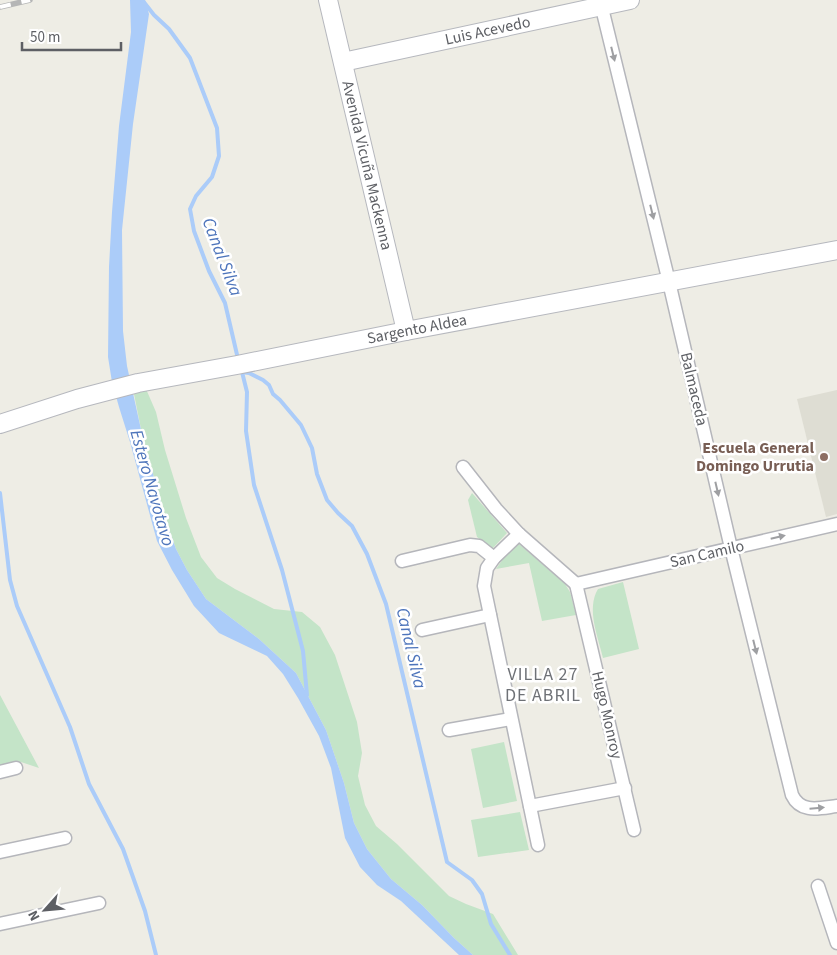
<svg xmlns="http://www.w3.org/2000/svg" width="837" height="955" font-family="'Source Sans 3',sans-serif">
<rect width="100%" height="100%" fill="#eeede5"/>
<!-- education -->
<polygon fill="#deddd3" points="837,390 837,514 826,517 797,399"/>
<!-- green -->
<g fill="#c4e4c8">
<polygon points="133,389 146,389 156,412 165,450 186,518 201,557 217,578 235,589 274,609 302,612 320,627 335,655 357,722 362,753 358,776 365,805 376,826 397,844 449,896 466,904 493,914 518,955 473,955 454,938 422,905 391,879 367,849 354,823 344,783 326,730 296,673 259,639 206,599 187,570 176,549 166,521 142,434"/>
<polygon points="472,493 507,533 492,549 477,537 468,500"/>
<polygon points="519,544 565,584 570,592 576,615 542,621 529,563 496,569 503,559"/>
<path d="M 623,582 L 639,649 L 603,658 C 598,636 586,609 598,589 Z"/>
<polygon points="0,695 39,768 21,762 0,767"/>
<polygon points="504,742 517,801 483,808 471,749"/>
<polygon points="520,812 529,850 478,857 471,820"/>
</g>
<!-- water -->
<polygon fill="#abccf9" points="130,0 145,0 149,14 133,124 122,230 123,331 127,366 142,434 166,521 176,549 187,570 206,599 259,639 296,673 326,730 344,783 354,823 367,849 391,879 422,905 454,938 473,955 459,955 401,901 377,885 360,867 345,838 331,768 319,736 298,698 283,674 267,656 219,633 194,606 172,570 157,541 130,442 119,407 112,382 108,357 109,267 112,212 119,126 131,32"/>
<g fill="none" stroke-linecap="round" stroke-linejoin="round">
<!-- stream -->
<g stroke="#abccf9" stroke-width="4">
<polyline points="143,1 154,15 169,29 190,58 217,128 219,156 212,177 196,196 190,209 194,231 209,271 225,303 238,359"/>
<polyline points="241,368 247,392 246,431 254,485 282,570 303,651 307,695"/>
<polyline points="241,372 249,373 263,380 269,385 273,394 280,400 301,425 312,448 317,474 327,500 338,513 352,526 367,554 386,604 447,862 472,880 482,894 491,924 510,955"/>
<polyline points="0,493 10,580 17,606 70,727 89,784 123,849 145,911 156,955"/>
</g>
<defs>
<g id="street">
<path d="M 600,0 L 669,282 L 731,548 L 792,795 C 801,814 820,808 837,806"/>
<polyline points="463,467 496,509 519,534 576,584"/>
<polyline points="519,534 494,558 487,568 484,586 538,845"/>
<polyline points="402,561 470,545 479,546 494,558"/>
<polyline points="576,584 837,524"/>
<polyline points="576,584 634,830"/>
<polyline points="422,630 490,615"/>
<polyline points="449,730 511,719"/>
<polyline points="0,772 16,768"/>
<polyline points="530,806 625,788"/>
<polyline points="0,852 65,838"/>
<polyline points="818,886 837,943"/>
<polyline points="0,924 99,903"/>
</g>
<g id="secondary">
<path id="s1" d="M 328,0 L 406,331"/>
<path id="s2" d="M 343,62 L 630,0"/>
<path id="s3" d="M 0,424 L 77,399 L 138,383 L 237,365 L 406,331 L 837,250"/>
</g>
</defs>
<!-- street casing -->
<use href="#street" stroke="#b5b6bb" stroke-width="15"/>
<!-- secondary casing -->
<use href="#secondary" stroke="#b6b8be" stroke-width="20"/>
<!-- street -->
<use href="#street" stroke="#fff" stroke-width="12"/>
<!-- secondary -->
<use href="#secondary" stroke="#fff" stroke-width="18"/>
<defs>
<polyline id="rail" points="0,7 30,0"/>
</defs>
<!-- rail casing -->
<use href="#rail" stroke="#b5b6b6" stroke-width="5.5"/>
<!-- rail -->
<use href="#rail" stroke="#fff" stroke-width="4" stroke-dasharray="11" stroke-linecap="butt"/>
</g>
<!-- one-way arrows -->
<defs><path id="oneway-solid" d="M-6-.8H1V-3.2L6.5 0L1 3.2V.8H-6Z" transform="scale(1.25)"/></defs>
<g fill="#9e9fa2">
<use href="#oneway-solid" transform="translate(613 54) rotate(76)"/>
<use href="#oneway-solid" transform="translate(652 212) rotate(76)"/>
<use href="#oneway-solid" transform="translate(717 489) rotate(77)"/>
<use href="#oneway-solid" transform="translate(778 537) rotate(-13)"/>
<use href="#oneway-solid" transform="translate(755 647) rotate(76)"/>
<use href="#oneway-solid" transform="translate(817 808) rotate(-5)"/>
</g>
<!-- markers -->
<circle fill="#8d6e63" stroke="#fff" stroke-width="2" cx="824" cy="457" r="5"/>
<g text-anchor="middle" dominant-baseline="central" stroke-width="5" stroke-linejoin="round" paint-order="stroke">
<!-- street labels -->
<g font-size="16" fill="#5d5f64" stroke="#fff">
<text stroke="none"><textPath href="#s2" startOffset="148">Luis Acevedo</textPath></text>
<text stroke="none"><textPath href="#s1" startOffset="170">Avenida Vicuña Mackenna</textPath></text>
<text stroke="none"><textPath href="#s3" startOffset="428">Sargento Aldea</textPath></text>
<text transform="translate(694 389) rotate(77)">Balmaceda</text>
<text transform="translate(707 554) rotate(-13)">San Camilo</text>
<text transform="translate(607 715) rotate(77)">Hugo Monroy</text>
</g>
<!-- education labels -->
<g font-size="16" font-weight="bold" fill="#785e54" stroke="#fff" text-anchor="end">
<text x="814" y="448">Escuela General<tspan x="814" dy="18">Domingo Urrutia</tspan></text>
</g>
<!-- water labels -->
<g font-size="18" font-style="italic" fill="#4e75bb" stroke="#fff">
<text transform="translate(222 257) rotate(69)">Canal Silva</text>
<text transform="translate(152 488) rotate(74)">Estero Navotavo</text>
<text transform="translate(411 648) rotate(77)">Canal Silva</text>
</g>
<!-- neighbourhood labels -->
<g font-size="18" letter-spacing="1" fill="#6e7176" stroke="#fff">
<text x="543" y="674">VILLA 27<tspan x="543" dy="21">DE ABRIL</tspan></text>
</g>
</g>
<!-- north arrow -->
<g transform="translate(45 910) rotate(243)" stroke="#ffffff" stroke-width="4" paint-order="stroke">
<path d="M0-4L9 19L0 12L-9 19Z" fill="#5d5f64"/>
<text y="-8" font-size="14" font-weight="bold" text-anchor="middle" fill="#5d5f64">N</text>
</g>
<!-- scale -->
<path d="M22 42v8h99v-8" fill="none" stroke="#5d5f64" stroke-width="2.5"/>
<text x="30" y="42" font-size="15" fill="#5d5f64" stroke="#ffffff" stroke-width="4" paint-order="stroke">50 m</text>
</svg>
